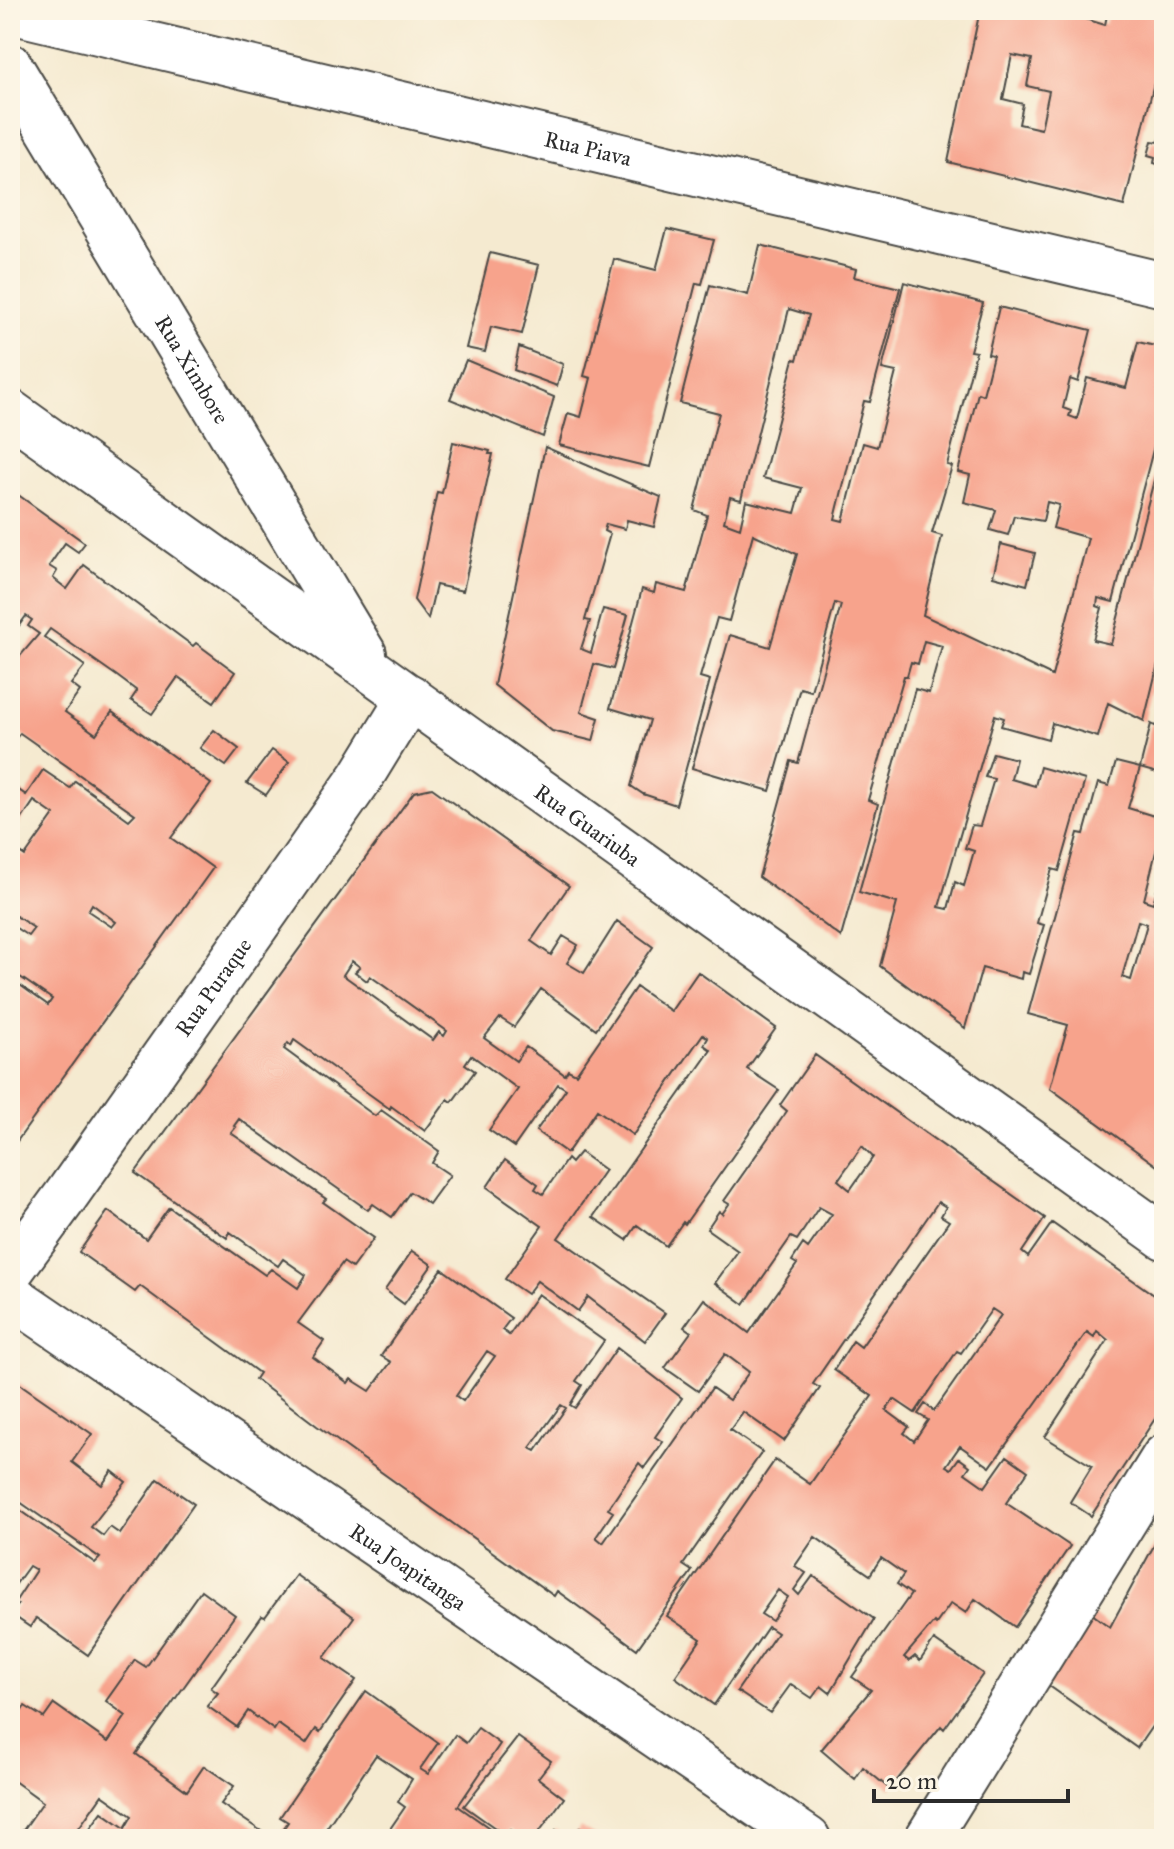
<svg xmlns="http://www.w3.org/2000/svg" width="1174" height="1849" font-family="'IM FELL Great Primer',serif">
<rect width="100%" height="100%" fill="#fcf5e5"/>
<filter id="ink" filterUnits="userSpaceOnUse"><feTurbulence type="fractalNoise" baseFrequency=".0125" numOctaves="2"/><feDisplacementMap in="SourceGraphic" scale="16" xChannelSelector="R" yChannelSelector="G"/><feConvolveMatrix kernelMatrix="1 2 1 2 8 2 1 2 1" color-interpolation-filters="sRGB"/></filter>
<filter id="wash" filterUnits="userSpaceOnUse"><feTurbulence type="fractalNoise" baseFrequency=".006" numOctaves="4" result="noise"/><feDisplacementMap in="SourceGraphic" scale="32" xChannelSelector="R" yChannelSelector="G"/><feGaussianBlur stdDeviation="1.8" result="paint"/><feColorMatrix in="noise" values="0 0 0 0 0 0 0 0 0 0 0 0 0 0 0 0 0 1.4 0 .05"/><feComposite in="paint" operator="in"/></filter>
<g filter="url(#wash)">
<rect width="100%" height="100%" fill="#f5ead0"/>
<g id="blocks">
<!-- building -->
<g fill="#f7a38c" fill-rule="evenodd">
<path d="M 980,10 L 1087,10 L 1085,19 L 1105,25 L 1108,10 L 1164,10 L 1164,42 L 1124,206 L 948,162 ZM 1012,55 L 1032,59 L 1027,86 L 1049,91 L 1041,129 L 1019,124 L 1023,104 L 1003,99 Z"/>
<polygon points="1163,128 1164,128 1164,166 1154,163 1155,157 1148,155 1152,141 1159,142"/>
<polygon points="667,229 714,240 702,284 696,283 649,467 559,445 568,413 581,417 591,378 584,376 614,259 656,270"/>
<path d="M 760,245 L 856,269 L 854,277 L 900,288 L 870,402 L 864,401 L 835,519 L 843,521 L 863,443 L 877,447 L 896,372 L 882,369 L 904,282 L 983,303 L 970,351 L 976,352 L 947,465 L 952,466 L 932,533 L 942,536 L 923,615 L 1052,676 L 1088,538 L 1053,528 L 1059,505 L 1047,502 L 1043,521 L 1014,516 L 1008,535 L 990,530 L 996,510 L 964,502 L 970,475 L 958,472 L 978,393 L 983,395 L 993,355 L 988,354 L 999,307 L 1091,330 L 1078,382 L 1070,379 L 1063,408 L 1071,411 L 1069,416 L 1077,419 L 1087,378 L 1126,388 L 1138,342 L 1164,348 L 1164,408 L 1113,602 L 1098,598 L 1097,606 L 1102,608 L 1093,640 L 1111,644 L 1164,442 L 1164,639 L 1144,721 L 1108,703 L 1098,737 L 1052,723 L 1048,739 L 1001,726 L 1004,718 L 995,715 L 939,907 L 948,909 L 955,882 L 964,886 L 974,851 L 965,848 L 972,825 L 980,826 L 994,779 L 985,777 L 993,753 L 1016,759 L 1011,779 L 1035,786 L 1040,767 L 1085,780 L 1059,871 L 1052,869 L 1037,923 L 1044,925 L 1029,974 L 1022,972 L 1021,979 L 982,968 L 965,1028 L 880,966 L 897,903 L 859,892 L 915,689 L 929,693 L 942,646 L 924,641 L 918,664 L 911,662 L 907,676 L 904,676 L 868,800 L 878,804 L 841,937 L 759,877 L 791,761 L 798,763 L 841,605 L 835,603 L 811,691 L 800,688 L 770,791 L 692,768 L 730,635 L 770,647 L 797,554 L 753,534 L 729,621 L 717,618 L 700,677 L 710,680 L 676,805 L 643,794 L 631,786 L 650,720 L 610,708 L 642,589 L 654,593 L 656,584 L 686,592 L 707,515 L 694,510 L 719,413 L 680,403 L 710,285 L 748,295 ZM 789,309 L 809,315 L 797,360 L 794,359 L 763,478 L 802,488 L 795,513 L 746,501 L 740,528 L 724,522 L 730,497 L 741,500 Z"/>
<polygon points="490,253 539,265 522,334 491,327 485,352 466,348"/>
<polygon points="519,347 563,364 557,386 514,370"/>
<polygon points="466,360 554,397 543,437 450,399"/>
<polygon points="453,442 490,451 489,454 493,454 463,591 436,585 428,619 414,600 437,492 442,493"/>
<polygon points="545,447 661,497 654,527 627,520 625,529 606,524 604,531 610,534 585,620 590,621 581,649 591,653 603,609 628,615 613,669 594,664 581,712 599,718 593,741 552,731 494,685"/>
<path d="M 10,489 L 85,543 L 78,552 L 65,543 L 49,566 L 57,571 L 53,578 L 58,582 L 67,589 L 84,565 L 193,646 L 196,643 L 235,672 L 214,702 L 178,677 L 152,714 L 131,700 L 137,691 L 117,676 L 50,629 L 44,637 L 85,666 L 71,684 L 80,691 L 65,712 L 96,734 L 112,712 L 211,784 L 171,838 L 213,868 L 10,1151 L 10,978 L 48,1005 L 52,999 L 10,970 L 10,924 L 28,936 L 34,928 L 10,912 L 10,846 L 25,856 L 54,815 L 34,801 L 13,832 L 10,830 L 10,784 L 26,795 L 43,770 L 70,788 L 75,781 L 129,820 L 135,814 L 20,733 L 10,746 L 10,661 L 11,659 L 15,662 L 39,634 L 28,626 L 32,620 L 26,616 L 10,638 ZM 92,904 L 116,922 L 112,927 L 88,911 Z"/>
<polygon points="1001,544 1035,553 1027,585 993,576"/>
<path d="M 1151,724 L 1164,730 L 1164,775 L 1140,768 L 1128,808 L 1164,819 L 1144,900 L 1153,903 L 1159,883 L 1164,884 L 1164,1171 L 1050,1088 L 1068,1025 L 1028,1014 L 1078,833 L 1084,834 L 1098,783 L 1109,786 L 1116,762 L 1140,768 ZM 1138,921 L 1147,924 L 1131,980 L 1122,977 Z"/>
<polygon points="214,730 239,749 226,766 200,748"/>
<polygon points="272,750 289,762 266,795 247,783"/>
<path d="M 432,788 L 569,886 L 531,941 L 551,955 L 563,936 L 578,945 L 567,963 L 584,973 L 617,921 L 653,947 L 596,1029 L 541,989 L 514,1027 L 500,1018 L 484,1038 L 516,1061 L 526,1047 L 565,1075 L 568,1070 L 576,1074 L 636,987 L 671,1011 L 698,972 L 776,1028 L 747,1069 L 779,1090 L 685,1224 L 683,1222 L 666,1246 L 637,1225 L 627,1240 L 593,1217 L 711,1050 L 704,1045 L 708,1038 L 703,1034 L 633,1135 L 597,1110 L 567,1153 L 536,1131 L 566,1089 L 558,1084 L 514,1147 L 489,1130 L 518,1089 L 471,1055 L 465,1064 L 475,1071 L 452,1102 L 448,1099 L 425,1131 L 391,1106 L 390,1109 L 294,1040 L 291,1046 L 288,1043 L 284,1049 L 375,1116 L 381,1110 L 439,1151 L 432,1163 L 450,1175 L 429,1204 L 410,1192 L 392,1217 L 373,1204 L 368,1210 L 239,1119 L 234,1126 L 236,1127 L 231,1133 L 326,1199 L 323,1202 L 374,1238 L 352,1268 L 343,1262 L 298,1323 L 324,1341 L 313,1357 L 348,1383 L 351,1379 L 370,1391 L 391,1362 L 381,1356 L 442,1269 L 511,1318 L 502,1330 L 509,1335 L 538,1294 L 604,1341 L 576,1381 L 582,1385 L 570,1405 L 575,1408 L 617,1348 L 682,1398 L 655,1437 L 663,1442 L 644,1468 L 639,1463 L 608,1509 L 613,1512 L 596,1537 L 603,1543 L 712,1388 L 729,1400 L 749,1372 L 725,1354 L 698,1391 L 665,1368 L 691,1332 L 684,1327 L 704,1299 L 749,1333 L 797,1264 L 792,1261 L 803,1244 L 808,1248 L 832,1214 L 819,1207 L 797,1240 L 791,1237 L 744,1304 L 715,1283 L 738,1251 L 707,1229 L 719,1211 L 722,1214 L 729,1204 L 724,1201 L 787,1111 L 780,1105 L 815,1055 L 1045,1218 L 1022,1252 L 1028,1257 L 1052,1223 L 1164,1302 L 1164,1405 L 1091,1516 L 1070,1502 L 1092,1466 L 1045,1437 L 1108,1340 L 1097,1331 L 1094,1337 L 1087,1332 L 990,1467 L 960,1446 L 946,1466 L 951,1469 L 959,1458 L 970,1466 L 965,1473 L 985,1487 L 1007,1456 L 1028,1471 L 1006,1503 L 1070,1546 L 1015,1627 L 975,1599 L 966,1613 L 951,1603 L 936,1624 L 934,1622 L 904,1657 L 909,1661 L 915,1656 L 920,1661 L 934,1640 L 983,1674 L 944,1729 L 941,1726 L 890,1789 L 863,1767 L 855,1779 L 821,1750 L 871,1690 L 852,1677 L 911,1594 L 897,1584 L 904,1574 L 881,1558 L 870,1575 L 815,1537 L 795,1566 L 806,1573 L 794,1590 L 799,1595 L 813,1576 L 874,1619 L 830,1693 L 821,1686 L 812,1698 L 791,1684 L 770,1713 L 737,1691 L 777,1633 L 768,1627 L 714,1705 L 675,1677 L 701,1639 L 667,1616 L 775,1460 L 810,1484 L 872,1396 L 834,1370 L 853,1341 L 861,1347 L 949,1221 L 941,1216 L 946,1207 L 938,1202 L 813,1384 L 820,1388 L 784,1441 L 743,1412 L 730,1430 L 762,1452 L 683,1565 L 692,1571 L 637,1649 L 557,1591 L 554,1596 L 317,1426 L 255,1379 L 259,1373 L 140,1286 L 135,1292 L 79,1252 L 108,1211 L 146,1239 L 169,1207 L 265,1275 L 271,1269 L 298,1288 L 306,1275 L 283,1259 L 278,1266 L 230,1232 L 227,1238 L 135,1173 L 414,792 ZM 352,961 L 360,967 L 355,972 L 367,981 L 370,976 L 447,1031 L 444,1036 L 439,1032 L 433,1040 L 343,975 ZM 862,1146 L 873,1157 L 850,1190 L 838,1180 ZM 992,1309 L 1001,1315 L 934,1411 L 925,1404 L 918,1414 L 928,1420 L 914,1441 L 904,1433 L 909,1427 L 886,1410 L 894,1399 L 915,1413 L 957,1351 L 961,1353 ZM 487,1351 L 495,1356 L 463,1401 L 456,1396 ZM 561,1405 L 566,1408 L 536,1451 L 530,1448 ZM 778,1590 L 788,1597 L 772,1621 L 761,1614 Z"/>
<polygon points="580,1152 605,1170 558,1238 665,1313 645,1341 588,1297 578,1311 537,1281 527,1294 505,1279 542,1226 487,1187 505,1160 538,1184 535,1189 543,1194 567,1159 571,1163"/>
<polygon points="412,1251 432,1265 404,1304 385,1290"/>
<polygon points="10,1377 92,1434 72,1462 102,1485 112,1471 126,1482 91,1527 103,1536 110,1527 120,1534 158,1479 194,1504 88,1655 36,1618 30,1627 11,1614 18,1605 15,1602 36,1570 29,1566 10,1592 10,1503 95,1563 100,1558 10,1495"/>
<polygon points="1164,1527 1164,1709 1137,1748 1038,1678 1081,1606 1110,1627"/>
<polygon points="296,1575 354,1617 324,1658 356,1680 320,1732 316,1729 306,1744 278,1724 274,1730 248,1711 237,1727 207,1706 218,1693 211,1688 262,1616 265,1617"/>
<polygon points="201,1590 235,1615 136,1754 187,1791 204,1766 234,1786 221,1804 273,1839 82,1839 102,1812 125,1828 132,1816 102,1795 71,1839 17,1839 43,1802 10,1778 10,1728 25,1706 44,1718 54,1704 108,1742 126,1716 106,1701 135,1660 146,1667"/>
<polygon points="366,1691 438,1743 420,1769 428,1774 455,1735 466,1743 478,1728 500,1744 458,1806 505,1839 383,1839 405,1807 398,1802 412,1779 376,1755 319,1839 276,1839 288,1822 280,1817"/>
<polygon points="518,1737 551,1761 538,1778 564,1798 534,1839 522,1839 510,1830 505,1835 464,1806"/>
<polygon points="580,1827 599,1839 572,1839"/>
<polygon points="556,1830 568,1839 550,1839"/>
</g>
</g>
</g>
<g filter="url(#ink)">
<use href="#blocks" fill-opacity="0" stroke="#494844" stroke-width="2"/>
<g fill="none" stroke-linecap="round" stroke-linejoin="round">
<defs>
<g id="minor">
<path id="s1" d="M 10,11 L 1164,285"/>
<path id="s2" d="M 10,66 L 364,654"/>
<path id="s3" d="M 10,412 L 1164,1237"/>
<path id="s4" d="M 10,1272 L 65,1197 L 361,777 L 410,697"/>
<path id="s5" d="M 10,1295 L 808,1839"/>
<polyline points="927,1839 1164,1457"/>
</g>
</defs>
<!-- minor casing -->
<use href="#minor" stroke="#494844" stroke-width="48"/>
<!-- minor -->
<use href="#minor" stroke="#fff" stroke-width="44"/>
</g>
</g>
<g text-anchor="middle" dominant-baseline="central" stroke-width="7" stroke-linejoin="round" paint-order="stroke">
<!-- street labels -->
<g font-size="22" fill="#2b2b2b" stroke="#fcf5e5">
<text stroke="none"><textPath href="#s1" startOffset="594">Rua Piava</textPath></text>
<text stroke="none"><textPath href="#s2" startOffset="354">Rua Ximbore</textPath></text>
<text stroke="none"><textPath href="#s3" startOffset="710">Rua Guariuba</textPath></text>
<text stroke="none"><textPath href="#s4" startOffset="350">Rua Puraque</textPath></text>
<text stroke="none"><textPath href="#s5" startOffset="482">Rua Joapitanga</textPath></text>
</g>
</g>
<!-- margin -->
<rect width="1174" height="1849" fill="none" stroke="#fcf5e5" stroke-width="40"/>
<!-- scale -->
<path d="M874 1789v12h194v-12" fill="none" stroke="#2b2b2b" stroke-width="4"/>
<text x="886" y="1789" font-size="24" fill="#2b2b2b" stroke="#fcf5e5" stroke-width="6" paint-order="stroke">20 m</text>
</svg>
